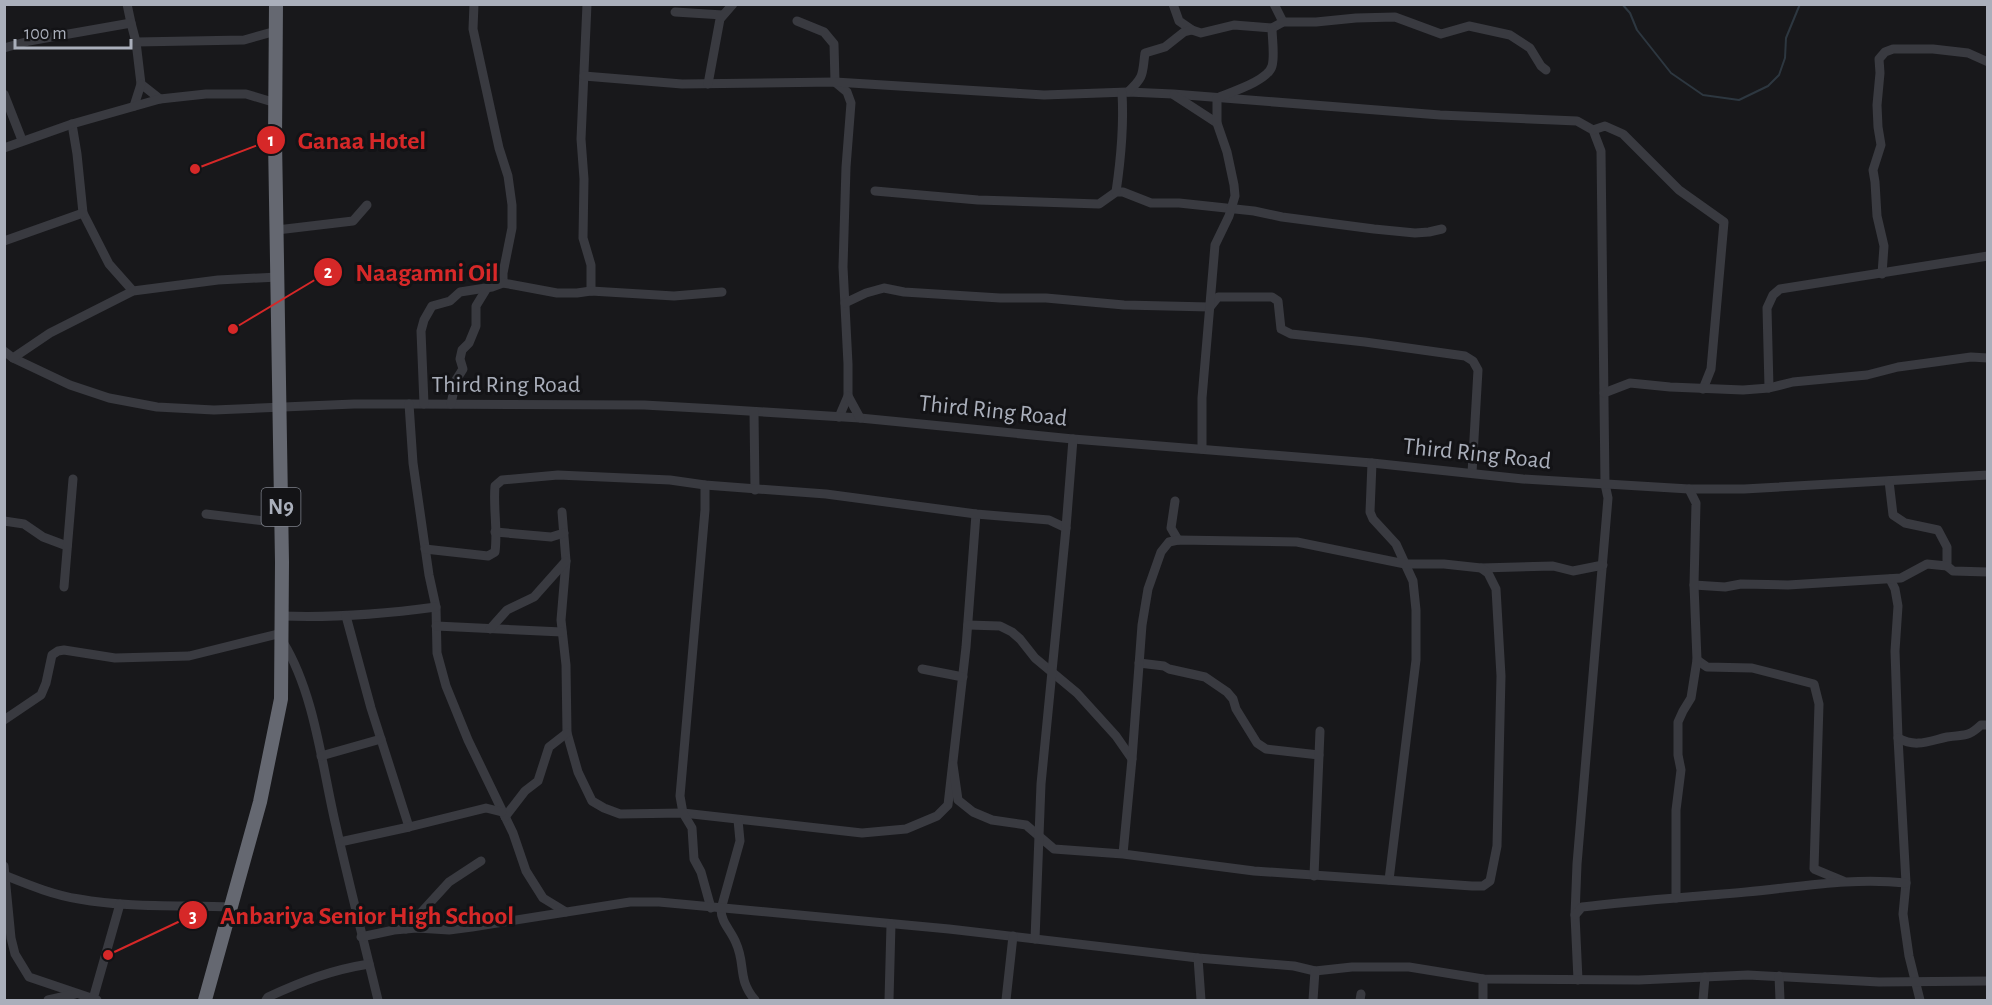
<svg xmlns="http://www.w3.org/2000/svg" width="1992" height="1005" font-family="'Alegreya Sans',sans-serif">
<rect width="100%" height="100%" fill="#18181b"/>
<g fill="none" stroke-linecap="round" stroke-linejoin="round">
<!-- stream -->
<polyline stroke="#2d3740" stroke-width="2" points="1622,4 1630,13 1637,30 1671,73 1703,95 1739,100 1768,86 1779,75 1785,58 1786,38 1800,4"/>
<!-- minor -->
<g stroke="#393a40" stroke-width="9">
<polyline points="127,4 131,23"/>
<polyline points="474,4 473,29 499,148 508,176 512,205 512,228 503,273 503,283"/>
<polyline points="587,4 581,139 584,179 583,238 591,265 591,291"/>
<polyline points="1173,4 1179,21 1192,30"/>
<polyline points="1274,4 1283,22"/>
<polyline points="675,12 723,15"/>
<polyline points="797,21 824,32 834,44 835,82 847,92 851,103 846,167 843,267 848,364 848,396 839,417"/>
<polyline points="136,42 141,84 160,99"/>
<polyline points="4,48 29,41 131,23 136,42 244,40 276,31"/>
<polyline points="584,76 682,84 835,82 1044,95 1128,92 1173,94 1440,115 1577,121 1593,130 1601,151 1605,484 1608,498 1577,864 1575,915 1578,980"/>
<polyline points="708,84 720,19 733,4"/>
<path d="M 1128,92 C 1145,76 1142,74 1145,53 L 1165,47 L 1184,32 L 1192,30 L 1201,33 L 1234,25 L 1272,28 L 1283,22 L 1316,22 L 1356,18 L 1395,17 L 1441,34 L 1469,26 L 1510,35 L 1530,48 L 1541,66 L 1546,70"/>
<polyline points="4,94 22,140"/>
<polyline points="1174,95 1217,123"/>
<polyline points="134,106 141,84"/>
<polyline points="72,124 77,154 83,213 109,264 133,291"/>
<polyline points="1593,130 1605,126 1623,134 1679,190 1724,222 1711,369 1703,389"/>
<polyline points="4,148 72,124 160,99 206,94 246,94 276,103"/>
<polyline points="875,191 978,200 1099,204 1116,192 1123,192 1151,203 1179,203 1254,211 1282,217 1374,229 1415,233 1429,232 1442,229"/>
<path d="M 1116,192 C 1121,158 1124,126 1122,93"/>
<polyline points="277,230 353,221 367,205"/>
<polyline points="4,241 83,213"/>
<polyline points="1882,274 1884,246 1877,216 1875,182 1873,170 1881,145 1878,127 1877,105 1880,73 1879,59 1885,52 1893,49 1933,49 1968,53 1988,62"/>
<polyline points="845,303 866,293 884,288 904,292 1000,298 1046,298 1124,305 1210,307 1218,297 1272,297 1278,301 1281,329 1291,334 1365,342 1465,356 1473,361 1478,370 1472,473"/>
<polyline points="4,351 13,358 70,385 109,398 157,407 214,410 354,404 409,404 644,405 716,409 860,418 1073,439 1372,463 1523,479 1689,489 1744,489 1988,475"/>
<polyline points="13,358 50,333 133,291 218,280 278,277"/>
<polyline points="1769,388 1767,308 1773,295 1780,289 1988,256"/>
<polyline points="1604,393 1630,383 1670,387 1743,390 1769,388 1793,382 1867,375 1898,367 1935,362 1971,357 1988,358"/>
<polyline points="848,396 860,418"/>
<polyline points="409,404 413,463 429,575 436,607 437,653 446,686 468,740 513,833 526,871 543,898 566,912"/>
<polyline points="424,404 421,331 424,320 432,306 450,301 460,292 492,287 503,283 557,293 577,293 591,291 674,296 722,292"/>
<polyline points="451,404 456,380 463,369 460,359 462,350 469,343 476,326 476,306 487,288"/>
<polyline points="754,412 755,490"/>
<path d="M 1202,449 L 1202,398 L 1215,245 L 1229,216 L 1235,196 L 1234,185 L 1227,152 L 1217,123 L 1217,98 C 1231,92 1268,81 1272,66 C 1275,56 1272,38 1272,28"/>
<polyline points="1372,463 1370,512 1373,519 1396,544 1413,581 1416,610 1416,660 1389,880"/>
<polyline points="1889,481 1893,515 1905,523 1938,530 1947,547 1947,566 1953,571 1988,572"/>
<polyline points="705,485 705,510 680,796 683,813 862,833 906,829 937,816 948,805 966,647 976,514"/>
<polyline points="1175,501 1171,528 1178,540"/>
<polyline points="562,512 566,561 561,620 566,665 567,733 578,772 592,801 604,808 620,814 683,813 692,828 694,859 701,872 711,908"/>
<polyline points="206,514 281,523"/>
<polyline points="4,521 24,524 43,537 67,546"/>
<polyline points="495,532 551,537 564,533"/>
<path d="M 425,549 L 488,556 L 495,552 C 498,530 493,508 495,486 L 502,480 L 558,475 L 670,480 L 705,485 L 826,494 L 976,514 L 1049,520 L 1066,528"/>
<polyline points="1481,568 1553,566 1573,571 1603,565"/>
<polyline points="1890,579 1895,589 1898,606 1895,651 1898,738 1906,883 1903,914 1909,956 1920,1000"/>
<polyline points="1694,585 1725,587 1741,584 1788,585 1901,578 1927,564 1947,566"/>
<polyline points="64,587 73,479"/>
<path d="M 282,616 C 333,618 384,614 436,607"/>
<polyline points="346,616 371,708 409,827"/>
<polyline points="968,625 1000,626 1012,632 1020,639 1035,658 1077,693 1116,736 1132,759"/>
<polyline points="436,626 562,632"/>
<polyline points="490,629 507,610 534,597 566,561"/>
<path d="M 283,642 C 315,694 322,767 336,826 C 349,884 364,942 378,1000"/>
<polyline points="1697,660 1707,667 1752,668 1814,684 1819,704 1814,869 1843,881"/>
<polyline points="1139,663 1164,666 1169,669 1205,677 1227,692 1233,699 1236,709 1257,743 1266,749 1319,755"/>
<polyline points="922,669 963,677"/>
<polyline points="4,720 41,695 46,683 52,655 58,651 64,650 115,658 189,656 282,633"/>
<path d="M 1898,738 C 1916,748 1929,741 1947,737 C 1965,734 1967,738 1981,725 L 1988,725"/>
<polyline points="321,756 381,739"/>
<polyline points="953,765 958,800 973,812 992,820 1026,825 1054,849 1123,854 1132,759 1142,625 1148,589 1161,552 1169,542 1178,540 1297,542 1405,564 1444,564 1481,568 1488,573 1496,589 1501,676 1497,846 1490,881 1483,886 1472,886 1254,871 1123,854"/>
<polyline points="505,817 525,791 538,781 549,747 567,733"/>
<path d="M 738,820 L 740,841 L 721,909 C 721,923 731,930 736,943 C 746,965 737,979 755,1000"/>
<polyline points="340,842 409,827 486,808 502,812"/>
<polyline points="4,866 11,938 15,954 29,977 97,1000"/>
<path d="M 4,875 C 29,885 53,895 79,899 C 128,908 182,905 232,907"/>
<polyline points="1314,876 1320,731"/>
<polyline points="1676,898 1676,810 1681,770 1678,755 1678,722 1683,711 1691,698 1697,660 1694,585 1696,503 1689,489"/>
<path d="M 1575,915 L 1582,907 C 1637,900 1692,897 1746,892 C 1800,887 1852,877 1906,883"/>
<polyline points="406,929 449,882 481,861"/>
<polyline points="361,937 394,930 417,928 449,930 472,927 630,902 659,902 949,929 1198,958 1294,966 1315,971 1352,967 1409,967 1483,979 1639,980 1748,975 1879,982 1988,981"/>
<polyline points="1035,939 1041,784 1066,528 1073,439"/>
<polyline points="1198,958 1201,1000"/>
<polyline points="1779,976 1780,1000"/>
<polyline points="1483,979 1483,1000"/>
<polyline points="93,999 120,904"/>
<polyline points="48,1000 75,994"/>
<path d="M 266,1000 L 268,997 C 303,981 331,970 369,964"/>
<polyline points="889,1000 891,924"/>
<polyline points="1006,1000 1013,936"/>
<polyline points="1313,1000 1315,971"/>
<polyline points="1360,1000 1361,994"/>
<polyline points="1703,1000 1705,977"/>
</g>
<!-- highway -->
<polyline stroke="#656871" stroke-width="14" points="205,1000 260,802 281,699 282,562 275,140 276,4"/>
</g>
<g text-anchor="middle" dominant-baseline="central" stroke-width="6" stroke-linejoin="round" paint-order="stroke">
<!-- shield labels -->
<rect fill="#131316" stroke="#7d808a" stroke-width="1.5" x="261.5" y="488" width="39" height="38" rx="4.5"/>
<g font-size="22" font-weight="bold" fill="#aaafbb">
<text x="281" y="507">N9</text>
</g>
<!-- street labels -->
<g font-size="24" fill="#aaafbb" stroke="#131316">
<text x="506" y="385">Third Ring Road</text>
<text transform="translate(993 411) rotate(6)">Third Ring Road</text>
<text transform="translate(1477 454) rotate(6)">Third Ring Road</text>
</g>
</g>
<!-- callouts -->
<path fill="none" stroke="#d62828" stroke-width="2" d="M195 169L271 140M233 329L328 272M108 955L193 915"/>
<g fill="#d62828" stroke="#131316" stroke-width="2">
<circle cx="195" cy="169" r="6"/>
<circle cx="233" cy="329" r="6"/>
<circle cx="108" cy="955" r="6"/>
<circle cx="271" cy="140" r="15"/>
<circle cx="328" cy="272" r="15"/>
<circle cx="193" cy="915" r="15"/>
</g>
<g font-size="18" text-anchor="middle" font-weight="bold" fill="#fff">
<text x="271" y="146">1</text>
<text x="328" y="278">2</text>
<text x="193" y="922">3</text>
</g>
<g font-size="26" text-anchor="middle" font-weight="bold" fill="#d62828" stroke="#131316" stroke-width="6" stroke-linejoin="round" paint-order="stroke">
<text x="362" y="149">Ganaa Hotel</text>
<text x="427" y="281">Naagamni Oil</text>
<text x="367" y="924">Anbariya Senior High School</text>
</g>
<!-- border -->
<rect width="1992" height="1005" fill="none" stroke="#aaafbb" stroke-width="12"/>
<!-- scale -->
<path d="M15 39v9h116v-9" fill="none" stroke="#aaafbb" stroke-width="3"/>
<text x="24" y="39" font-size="18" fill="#aaafbb" stroke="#131316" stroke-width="4.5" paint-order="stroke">100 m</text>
</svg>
